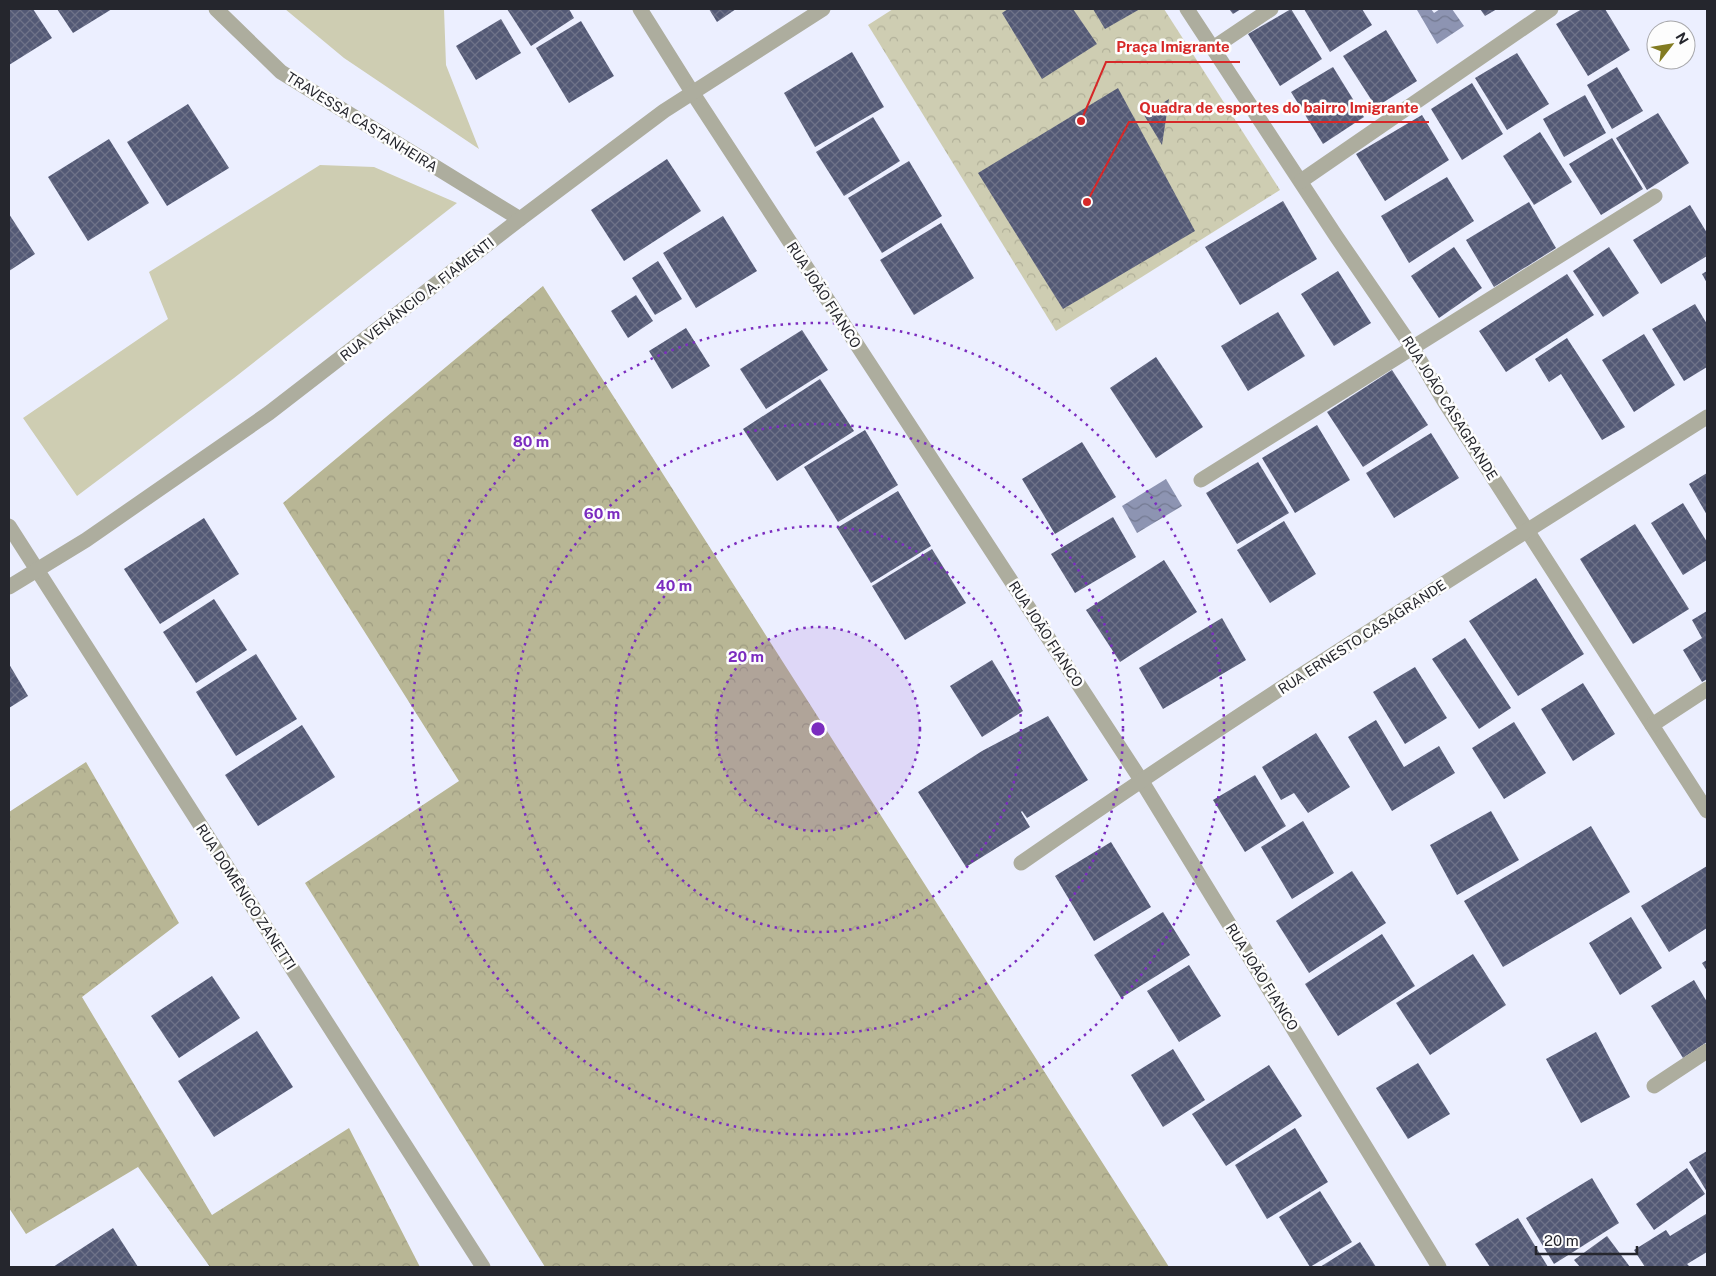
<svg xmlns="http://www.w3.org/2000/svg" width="1716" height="1276" font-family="'Public Sans',sans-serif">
<defs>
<pattern id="forest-crowns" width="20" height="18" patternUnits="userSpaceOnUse" patternTransform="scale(1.25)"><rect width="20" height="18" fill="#b8b695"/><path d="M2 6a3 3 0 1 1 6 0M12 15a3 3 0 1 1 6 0" fill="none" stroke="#9e9c81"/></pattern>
<pattern id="park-crowns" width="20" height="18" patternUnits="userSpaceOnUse" patternTransform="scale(1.25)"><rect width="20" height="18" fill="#cecdb2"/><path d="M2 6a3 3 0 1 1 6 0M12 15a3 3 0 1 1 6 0" fill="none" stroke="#b1b099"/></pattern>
<pattern id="water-waves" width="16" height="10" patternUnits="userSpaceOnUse" patternTransform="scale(1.25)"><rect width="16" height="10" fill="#8d94b2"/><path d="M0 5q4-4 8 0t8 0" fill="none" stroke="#737991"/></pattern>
<pattern id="building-cross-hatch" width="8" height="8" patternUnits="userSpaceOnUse" patternTransform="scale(1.25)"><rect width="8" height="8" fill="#535975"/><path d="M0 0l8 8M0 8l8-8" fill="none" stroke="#6e7288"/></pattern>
</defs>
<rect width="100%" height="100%" fill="#ecefff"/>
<!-- grass -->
<g fill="#cecdb2">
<polygon points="285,9 444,9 446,65 479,149 344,58"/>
<polygon points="320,165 374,167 457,203 234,378 77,496 23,418 168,319 149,272"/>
</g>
<!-- forest -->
<g fill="url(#forest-crowns)">
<polygon points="543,286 1169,1267 545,1267 305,883 459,781 283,503"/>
<polygon points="86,762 179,923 82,997 212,1215 349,1128 420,1267 210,1267 138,1167 26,1234 9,1208 9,812"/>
</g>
<!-- park -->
<polygon fill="url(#park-crowns)" points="893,9 1164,9 1280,190 1056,331 868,25"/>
<!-- water -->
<g fill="url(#water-waves)">
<polygon points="1418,9 1431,9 1434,13 1440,9 1452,9 1464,26 1437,44 1417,10"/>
<polygon points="1166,479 1182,506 1137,533 1122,506"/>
</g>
<!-- building -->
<g fill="url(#building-cross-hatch)">
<polygon points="9,9 33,9 52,38 9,65"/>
<polygon points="57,9 112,9 73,33"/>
<polygon points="507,9 569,9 574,18 531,46"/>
<polygon points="709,9 736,9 717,22"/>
<polygon points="1008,9 1073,9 1097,44 1042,79 1002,13"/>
<polygon points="1093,9 1140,9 1105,29"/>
<polygon points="1229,9 1241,9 1233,14"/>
<polygon points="1291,9 1322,59 1280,86 1248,34"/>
<polygon points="1304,9 1362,9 1372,25 1330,52"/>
<polygon points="1480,9 1497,9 1485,16"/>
<polygon points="1582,9 1605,9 1630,50 1588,76 1556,24"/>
<polygon points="501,19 521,53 476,80 456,46"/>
<polygon points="581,21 614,76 569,103 536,48"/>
<polygon points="1386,30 1417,81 1376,107 1343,56"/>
<polygon points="852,52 884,107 815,147 784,93"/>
<polygon points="1517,53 1549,104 1507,130 1475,78"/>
<polygon points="1333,67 1364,117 1323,144 1291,92"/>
<polygon points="1617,67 1643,111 1612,129 1587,85"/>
<polygon points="1472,83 1503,134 1462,160 1431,109"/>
<polygon points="1118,88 1195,231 1063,309 978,173"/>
<polygon points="1585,95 1606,133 1564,157 1543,119"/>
<polygon points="1169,99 1162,145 1144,115"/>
<polygon points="188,104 229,168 167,206 127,142"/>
<polygon points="1658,113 1689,163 1647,190 1616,138"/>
<polygon points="1422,115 1449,160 1385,201 1356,154"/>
<polygon points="873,117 900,161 844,196 816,152"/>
<polygon points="1540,132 1572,182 1534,205 1503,156"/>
<polygon points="1612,138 1643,189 1601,215 1569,164"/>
<polygon points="109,139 149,203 88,241 48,177"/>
<polygon points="667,159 701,211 624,261 591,210"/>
<polygon points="909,161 942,216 882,253 848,198"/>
<polygon points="1447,177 1474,221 1409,263 1381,216"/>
<polygon points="1283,201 1317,259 1240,305 1205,247"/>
<polygon points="1529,202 1556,248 1494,287 1466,240"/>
<polygon points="1690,205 1707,233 1707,256 1661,284 1633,240"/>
<polygon points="9,214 35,254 9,271"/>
<polygon points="723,216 757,271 696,308 663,253"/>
<polygon points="941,223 974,278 914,315 880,260"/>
<polygon points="1454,247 1482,288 1439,318 1411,276"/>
<polygon points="1609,247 1639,293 1603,317 1573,271"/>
<polygon points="658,261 682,299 655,315 632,278"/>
<polygon points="1338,271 1371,323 1334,346 1301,294"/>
<polygon points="1707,271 1707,283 1702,274"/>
<polygon points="1567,274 1594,315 1506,372 1479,331"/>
<polygon points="636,295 653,321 628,338 611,311"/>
<polygon points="1695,304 1707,324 1707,367 1684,381 1652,329"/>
<polygon points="1278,312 1305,356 1248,391 1221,346"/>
<polygon points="686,328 710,366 672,389 649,351"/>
<polygon points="802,330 828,370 766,409 740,369"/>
<polygon points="1644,334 1675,385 1634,412 1602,360"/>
<polygon points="1567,338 1625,427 1602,440 1561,374 1549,382 1535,359"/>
<polygon points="1156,357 1203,427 1156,458 1110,388"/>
<polygon points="1392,370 1428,425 1363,467 1327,412"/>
<polygon points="820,379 854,431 777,481 743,429"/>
<polygon points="1317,425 1350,480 1295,513 1262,458"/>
<polygon points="865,430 898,485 838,522 804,467"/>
<polygon points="1431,433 1459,478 1394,518 1366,473"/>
<polygon points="1082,442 1116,497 1055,534 1022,479"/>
<polygon points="1258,462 1289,513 1237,544 1206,493"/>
<polygon points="1707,473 1707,515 1689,484"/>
<polygon points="898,491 931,546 871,583 837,528"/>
<polygon points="1683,503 1707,542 1707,560 1683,575 1651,523"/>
<polygon points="1113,517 1136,557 1075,593 1051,554"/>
<polygon points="204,518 239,574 160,624 124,569"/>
<polygon points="1284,521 1316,574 1270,603 1237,550"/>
<polygon points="1635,524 1689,609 1633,644 1580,559"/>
<polygon points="932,549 966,603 905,640 872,586"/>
<polygon points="1164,560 1197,612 1120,662 1086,610"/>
<polygon points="1536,578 1584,654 1518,696 1469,621"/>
<polygon points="214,599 247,650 196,683 163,632"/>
<polygon points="1707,611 1707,679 1702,682 1683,650 1702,638 1692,620"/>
<polygon points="1222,618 1246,660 1163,709 1139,668"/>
<polygon points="1465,638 1511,708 1479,729 1432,659"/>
<polygon points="256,654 297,719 236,756 196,692"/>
<polygon points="992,660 1023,711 982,737 950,686"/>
<polygon points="9,664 28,696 9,708"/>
<polygon points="1415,667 1447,718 1405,744 1373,692"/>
<polygon points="1583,683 1615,734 1573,761 1541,709"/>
<polygon points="1048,716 1088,780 1027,818 1022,811 1021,812 1030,827 966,867 918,792 982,751"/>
<polygon points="1376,720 1404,767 1439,746 1455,773 1392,811 1348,737"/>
<polygon points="1514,722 1546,773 1504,799 1472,748"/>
<polygon points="302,725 335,777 258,826 225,775"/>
<polygon points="1316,733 1350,787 1308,813 1294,793 1281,800 1262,767"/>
<polygon points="1255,775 1286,826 1245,852 1213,800"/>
<polygon points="1491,811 1519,860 1457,895 1430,845"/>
<polygon points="1303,821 1334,873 1292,899 1261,847"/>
<polygon points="1591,826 1630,892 1503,967 1464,901"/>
<polygon points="1111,842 1151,907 1094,941 1055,876"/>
<polygon points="1707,866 1707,928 1669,952 1641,906"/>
<polygon points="1352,871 1386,923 1309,973 1276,921"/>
<polygon points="1163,912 1190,955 1121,998 1094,955"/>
<polygon points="1631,917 1662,968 1620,995 1589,943"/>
<polygon points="1382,934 1415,986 1338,1036 1305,984"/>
<polygon points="1473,954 1506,1005 1430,1055 1396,1003"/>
<polygon points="1707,960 1707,971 1702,963"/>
<polygon points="1189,965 1221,1016 1179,1042 1147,991"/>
<polygon points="212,976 240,1018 179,1058 151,1016"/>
<polygon points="1694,980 1707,1002 1707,1042 1683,1058 1651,1006"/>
<polygon points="257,1031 293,1087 214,1137 178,1081"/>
<polygon points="1596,1032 1630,1097 1581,1123 1546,1059"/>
<polygon points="1173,1049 1205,1100 1163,1127 1131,1075"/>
<polygon points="1418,1063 1450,1114 1408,1139 1376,1088"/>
<polygon points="1269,1065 1302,1116 1226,1166 1192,1114"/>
<polygon points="1295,1128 1328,1182 1267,1219 1235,1165"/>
<polygon points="1707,1151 1707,1192 1689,1162"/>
<polygon points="1687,1168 1705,1194 1654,1230 1636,1204"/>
<polygon points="1592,1178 1619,1223 1554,1264 1526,1218"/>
<polygon points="1320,1191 1352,1242 1310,1267 1279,1217"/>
<polygon points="1706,1214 1707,1252 1687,1264 1690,1267 1645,1267 1634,1250 1666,1230 1670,1236"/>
<polygon points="1518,1218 1548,1267 1490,1267 1475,1244"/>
<polygon points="113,1228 138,1267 53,1267"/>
<polygon points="1607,1236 1630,1267 1580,1267 1574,1260"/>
<polygon points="1360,1242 1376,1267 1320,1267"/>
</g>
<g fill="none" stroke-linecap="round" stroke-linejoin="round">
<!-- minor -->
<g stroke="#adad9e" stroke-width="15">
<polyline points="216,9 281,72 520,219"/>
<polyline points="640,9 692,92 1141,780 1439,1267"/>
<polyline points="1187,9 1336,236 1412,347 1444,401 1707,811"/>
<polyline points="1213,48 1271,9"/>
<polyline points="1301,181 1551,9"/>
<polyline points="1201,480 1655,196"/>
<polyline points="9,526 483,1267"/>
<polyline points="9,587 86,540 269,413 520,219 664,111 823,9"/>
<polyline points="1652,725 1707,689"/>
<path d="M 1021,863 C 1245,707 1476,563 1707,417"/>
<polyline points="1654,1086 1707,1051"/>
</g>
</g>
<!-- distance rings -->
<circle cx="818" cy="729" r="102" fill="#7b2cbf" fill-opacity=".12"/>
<g fill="none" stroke="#7b2cbf" stroke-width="2.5" stroke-dasharray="2.5 5">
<circle cx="818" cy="729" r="102"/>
<circle cx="818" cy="729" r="203"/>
<circle cx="818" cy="729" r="305"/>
<circle cx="818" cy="729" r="406"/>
</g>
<g text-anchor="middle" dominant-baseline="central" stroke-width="5" stroke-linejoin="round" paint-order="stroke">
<!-- street labels -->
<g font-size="14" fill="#25262d" stroke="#fdfdfd">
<text transform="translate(362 122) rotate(32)">TRAVESSA CASTANHEIRA</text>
<text transform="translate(824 295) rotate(57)">RUA JOÃO FIANCO</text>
<text transform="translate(417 299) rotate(-38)">RUA VENÂNCIO A. FIAMENTI</text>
<text transform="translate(1450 408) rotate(58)">RUA JOÃO CASAGRANDE</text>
<text transform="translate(1046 634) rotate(57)">RUA JOÃO FIANCO</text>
<text transform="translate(1362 637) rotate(-33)">RUA ERNESTO CASAGRANDE</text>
<text transform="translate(246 897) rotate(57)">RUA DOMÊNICO ZANETTI</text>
<text transform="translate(1262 977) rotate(58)">RUA JOÃO FIANCO</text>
</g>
</g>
<circle cx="818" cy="729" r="8" fill="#7b2cbf" stroke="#fdfdfd" stroke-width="2.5"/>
<g font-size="15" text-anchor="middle" font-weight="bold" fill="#7b2cbf" stroke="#fdfdfd" stroke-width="5" stroke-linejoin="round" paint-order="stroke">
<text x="531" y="447">80 m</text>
<text x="602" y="519">60 m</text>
<text x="674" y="591">40 m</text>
<text x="746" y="662">20 m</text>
</g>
<!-- callouts -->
<path fill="none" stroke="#d62828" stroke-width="2" d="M1081 121L1106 62H1240M1087 202L1129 122H1429"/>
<g fill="#d62828" stroke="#fdfdfd" stroke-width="2">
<circle cx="1081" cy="121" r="5"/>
<circle cx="1087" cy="202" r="5"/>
</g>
<g font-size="15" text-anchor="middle" font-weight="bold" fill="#d62828" stroke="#fdfdfd" stroke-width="5" stroke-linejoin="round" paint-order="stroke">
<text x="1173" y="52">Praça Imigrante</text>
<text x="1279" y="113">Quadra de esportes do bairro Imigrante</text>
</g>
<!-- border -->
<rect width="1716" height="1276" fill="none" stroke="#25262d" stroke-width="20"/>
<!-- north arrow -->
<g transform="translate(1671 45) rotate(59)"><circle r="24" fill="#fdfdfd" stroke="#a7a7aa"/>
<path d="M0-4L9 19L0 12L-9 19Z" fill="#827b21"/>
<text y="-8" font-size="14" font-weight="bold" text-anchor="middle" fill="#25262d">N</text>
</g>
<!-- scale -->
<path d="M1536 1246v8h101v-8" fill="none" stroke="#25262d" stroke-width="2.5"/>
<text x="1544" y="1246" font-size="15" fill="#25262d" stroke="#fdfdfd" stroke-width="4" paint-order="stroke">20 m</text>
</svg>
